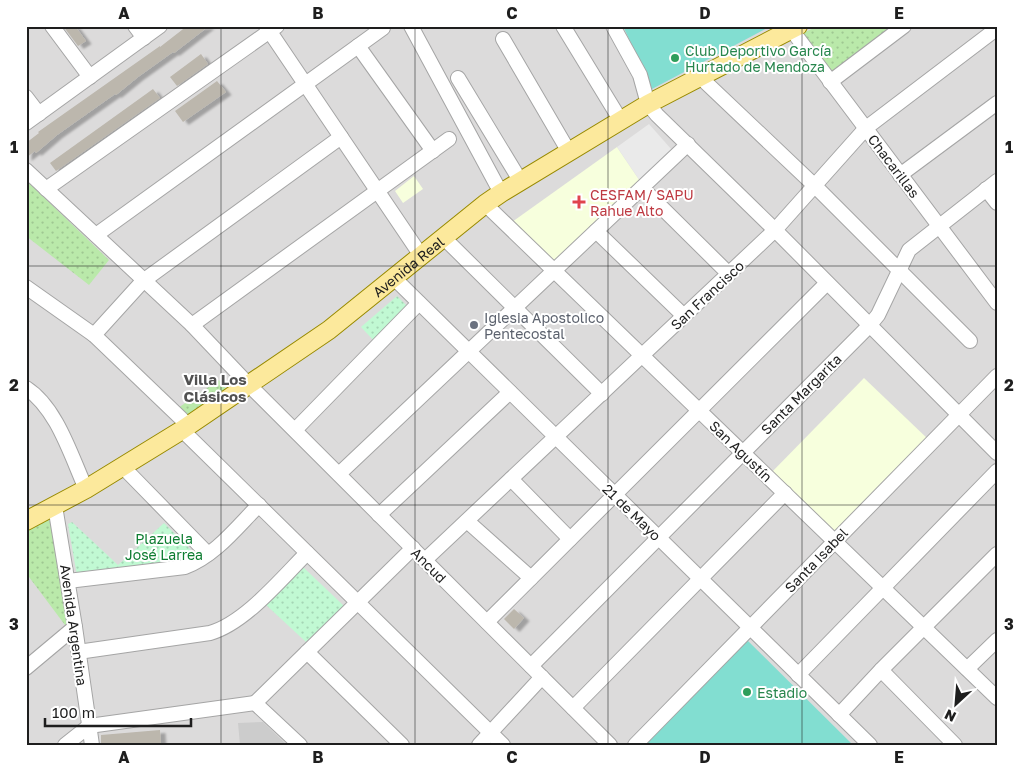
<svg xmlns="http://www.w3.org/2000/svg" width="1023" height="771" font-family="'Golos Text',sans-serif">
<defs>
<pattern id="grass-dots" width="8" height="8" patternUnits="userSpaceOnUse" patternTransform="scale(1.25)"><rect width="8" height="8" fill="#bae9aa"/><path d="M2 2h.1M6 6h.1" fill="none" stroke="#9fc792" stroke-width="1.8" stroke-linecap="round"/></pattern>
<pattern id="park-dots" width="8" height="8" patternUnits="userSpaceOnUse" patternTransform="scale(1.25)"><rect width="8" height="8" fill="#c1f9d3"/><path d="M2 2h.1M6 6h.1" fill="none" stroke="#a5d5b5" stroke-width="1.8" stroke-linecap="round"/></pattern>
<filter id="shadow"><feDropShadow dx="5.5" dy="3" stdDeviation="1" flood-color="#0004"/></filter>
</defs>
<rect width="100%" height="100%" fill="#efeee4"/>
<!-- residential -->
<rect fill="#dcdbdb" x="26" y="26" width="971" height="719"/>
<!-- education -->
<g fill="#f7ffdd">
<polygon points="617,147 640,181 554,262 512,222"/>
<polygon points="414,176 423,189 403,203 395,191"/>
<polygon points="864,378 929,440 831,540 767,477"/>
</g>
<!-- religious -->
<polygon fill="#ccc" points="263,722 287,745 240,745 238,723"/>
<!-- grass -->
<g fill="url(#grass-dots)">
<polygon points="818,26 897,26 830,79 797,36"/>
<polygon points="26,180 109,260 89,285 26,236"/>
<polygon points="219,380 227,390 186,416 178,408"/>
<polygon points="45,518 54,523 70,628 68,629 26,573 26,527"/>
</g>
<!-- park -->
<g fill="url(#park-dots)">
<polygon points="397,296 408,307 376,343 361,327"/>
<polygon points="72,522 118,565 164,523 195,554 185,560 77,576 68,524"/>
<polygon points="302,566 344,606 306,642 265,604"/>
</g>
<!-- pitch -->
<g fill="#82ded1">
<polygon points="623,26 771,26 652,89"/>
<polygon points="746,639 853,745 642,745"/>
</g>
<!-- parking -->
<polygon fill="#eaeaea" points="649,124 672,150 640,181 617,147"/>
<!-- building -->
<g fill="#bcb7ad" filter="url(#shadow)">
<polygon points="63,26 75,26 86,41 78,46"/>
<polygon points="187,26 209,26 174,53 173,52 138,77 116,95 115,94 57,135 36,153 35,151 26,158 26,143 39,133 38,132 160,46 160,47"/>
<polygon points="201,54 208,64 177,86 170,77"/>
<polygon points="217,81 226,92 183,122 175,111"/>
<polygon points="153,89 160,98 56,171 50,163"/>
<polygon points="514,609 524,618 514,629 504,619"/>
<polygon points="160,730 161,745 101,745 101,735"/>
</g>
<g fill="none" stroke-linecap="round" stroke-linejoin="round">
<defs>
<g id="minor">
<polyline points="52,26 90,77"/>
<polyline points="135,26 144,38"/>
<polyline points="266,26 422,257"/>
<polyline points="411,26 501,193"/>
<polyline points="563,26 621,121"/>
<polyline points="613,26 640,75 648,104 657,115 775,230 997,453"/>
<polyline points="791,29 997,303"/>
<polyline points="503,39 569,152"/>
<polyline points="358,46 433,151"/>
<polyline points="700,77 815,186 970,341"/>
<polyline points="458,78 521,182"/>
<polyline points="830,82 904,26"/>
<polyline points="26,97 39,114"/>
<polyline points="26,123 160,26"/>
<polyline points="26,170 192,325 249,385 610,745"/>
<polyline points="900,175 997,103"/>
<polyline points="642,188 729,274"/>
<polyline points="46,189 277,26"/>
<polyline points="986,189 997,203"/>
<polyline points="485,204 997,698"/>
<polyline points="596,231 684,316"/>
<polyline points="96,235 383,28"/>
<polyline points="444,238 602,394"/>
<polyline points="395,279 870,745"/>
<polyline points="26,287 94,335 189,426"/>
<polyline points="192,325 449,139"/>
<polyline points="94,335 143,281 341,137"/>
<path d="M 26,388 C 57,408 71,456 86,489"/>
<polyline points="182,430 503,745"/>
<polyline points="295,430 419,303"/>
<polyline points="122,466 208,554"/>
<polyline points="339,474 688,144"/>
<polyline points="511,479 570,539"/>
<polyline points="55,506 75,627 92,745"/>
<polyline points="379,515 510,392"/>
<polyline points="467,521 531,578"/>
<polyline points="425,560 775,230 866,128 991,33"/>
<path d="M 68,581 L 185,567 C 215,556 237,527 259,505"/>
<polyline points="487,622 827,283"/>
<path d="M 78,652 L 210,633 C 245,623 281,579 307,553"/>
<polyline points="307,652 402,745"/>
<polyline points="531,666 869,326 878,315 909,250 997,181"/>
<polyline points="26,668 75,627"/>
<polyline points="967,669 997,640"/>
<polyline points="881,670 955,745"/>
<polyline points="798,675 997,471"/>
<polyline points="255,703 413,548"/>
<polyline points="255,703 300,745"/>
<polyline points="573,708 785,493"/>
<polyline points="839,715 881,670 997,554"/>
<polyline points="65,745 89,726 255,703"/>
<polyline points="479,745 542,677"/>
<polyline points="635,745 997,376"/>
</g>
<g id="major">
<path id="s1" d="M 26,521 L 86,489 L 182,430 L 329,330 L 485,204 L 501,193 L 648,104 L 798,26"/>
</g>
</defs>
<!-- minor casing -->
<use href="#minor" stroke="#a5a5a5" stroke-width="16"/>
<!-- major casing -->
<use href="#major" stroke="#988a00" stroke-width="20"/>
<!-- minor -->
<use href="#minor" stroke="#fff" stroke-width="14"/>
<!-- major -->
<use href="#major" stroke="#fce99c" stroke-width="18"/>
</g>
<!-- grid -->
<path fill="none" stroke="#1e1e1e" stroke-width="1" stroke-opacity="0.55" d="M 221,26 L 221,745M 415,26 L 415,745M 608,26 L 608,745M 802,26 L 802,745M 26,266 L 997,266M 26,505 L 997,505"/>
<!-- markers -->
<g fill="#2e9e5b" stroke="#fff" stroke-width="2">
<circle cx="675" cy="58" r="5"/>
<circle cx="747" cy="692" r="5"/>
</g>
<path fill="#e0444e" stroke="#fff" stroke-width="2" d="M576.5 194.5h5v5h5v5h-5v5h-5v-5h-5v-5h5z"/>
<circle fill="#6b7280" stroke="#fff" stroke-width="2" cx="474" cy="325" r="5"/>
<g text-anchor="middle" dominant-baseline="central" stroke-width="4" stroke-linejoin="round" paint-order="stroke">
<!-- leisure labels -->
<g font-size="14" fill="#27864d" stroke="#fff" text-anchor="start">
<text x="685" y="50">Club Deportivo García<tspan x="685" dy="16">Hurtado de Mendoza</tspan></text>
<text x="757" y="692">Estadio</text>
</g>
<!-- street labels -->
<g font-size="14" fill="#1e1e1e" stroke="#fff">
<text transform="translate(894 166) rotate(53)">Chacarillas</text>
<text stroke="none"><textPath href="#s1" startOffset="460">Avenida Real</textPath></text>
<text transform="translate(707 295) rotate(-43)">San Francisco</text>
<text transform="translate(801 394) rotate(-45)">Santa Margarita</text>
<text transform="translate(741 451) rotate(44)">San Agustín</text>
<text transform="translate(632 512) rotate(44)">21 de Mayo</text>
<text transform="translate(816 560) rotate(-46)">Santa Isabel</text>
<text transform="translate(429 565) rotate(45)">Ancud</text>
<text transform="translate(74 625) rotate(82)">Avenida Argentina</text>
</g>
<!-- health labels -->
<g font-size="14" fill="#be3a42" stroke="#fff" text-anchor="start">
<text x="590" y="194">CESFAM/ SAPU<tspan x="590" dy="16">Rahue Alto</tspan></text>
</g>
<!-- worship labels -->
<g font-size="14" fill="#5b616d" stroke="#fff" text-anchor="start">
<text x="484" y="317">Iglesia Apostolico<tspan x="484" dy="16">Pentecostal</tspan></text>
</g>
<!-- park labels -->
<g font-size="14" fill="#0c7c30" stroke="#fff">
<text x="164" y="538">Plazuela<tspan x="164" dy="16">José Larrea</tspan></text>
</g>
<!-- neighbourhood labels -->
<g font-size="15" font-weight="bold" fill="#515151" stroke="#fff">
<text x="215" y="379">Villa Los<tspan x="215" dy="17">Clásicos</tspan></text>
</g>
</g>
<!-- border -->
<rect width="1023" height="771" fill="none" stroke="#ffffff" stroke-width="55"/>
<!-- north arrow -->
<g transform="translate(956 704) rotate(206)" stroke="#ffffff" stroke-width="4" paint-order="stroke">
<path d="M0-4L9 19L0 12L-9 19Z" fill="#1e1e1e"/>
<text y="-8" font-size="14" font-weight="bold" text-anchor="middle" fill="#1e1e1e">N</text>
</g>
<!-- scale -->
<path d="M45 718v8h146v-8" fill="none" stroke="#1e1e1e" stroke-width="2.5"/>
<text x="52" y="718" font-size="15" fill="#1e1e1e" stroke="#ffffff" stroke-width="4" paint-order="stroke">100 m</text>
<rect x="28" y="28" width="968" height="716" fill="none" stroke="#1e1e1e" stroke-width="2"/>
<g font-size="16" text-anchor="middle" font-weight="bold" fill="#1e1e1e">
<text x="124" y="19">A</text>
<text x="318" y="19">B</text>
<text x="512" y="19">C</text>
<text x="705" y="19">D</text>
<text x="899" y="19">E</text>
<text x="14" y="153">1</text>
<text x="1009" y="153">1</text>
<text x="14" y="391">2</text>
<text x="1009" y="391">2</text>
<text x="14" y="630">3</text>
<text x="1009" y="630">3</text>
<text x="124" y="763">A</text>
<text x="318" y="763">B</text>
<text x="512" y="763">C</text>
<text x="705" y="763">D</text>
<text x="899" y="763">E</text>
</g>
</svg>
